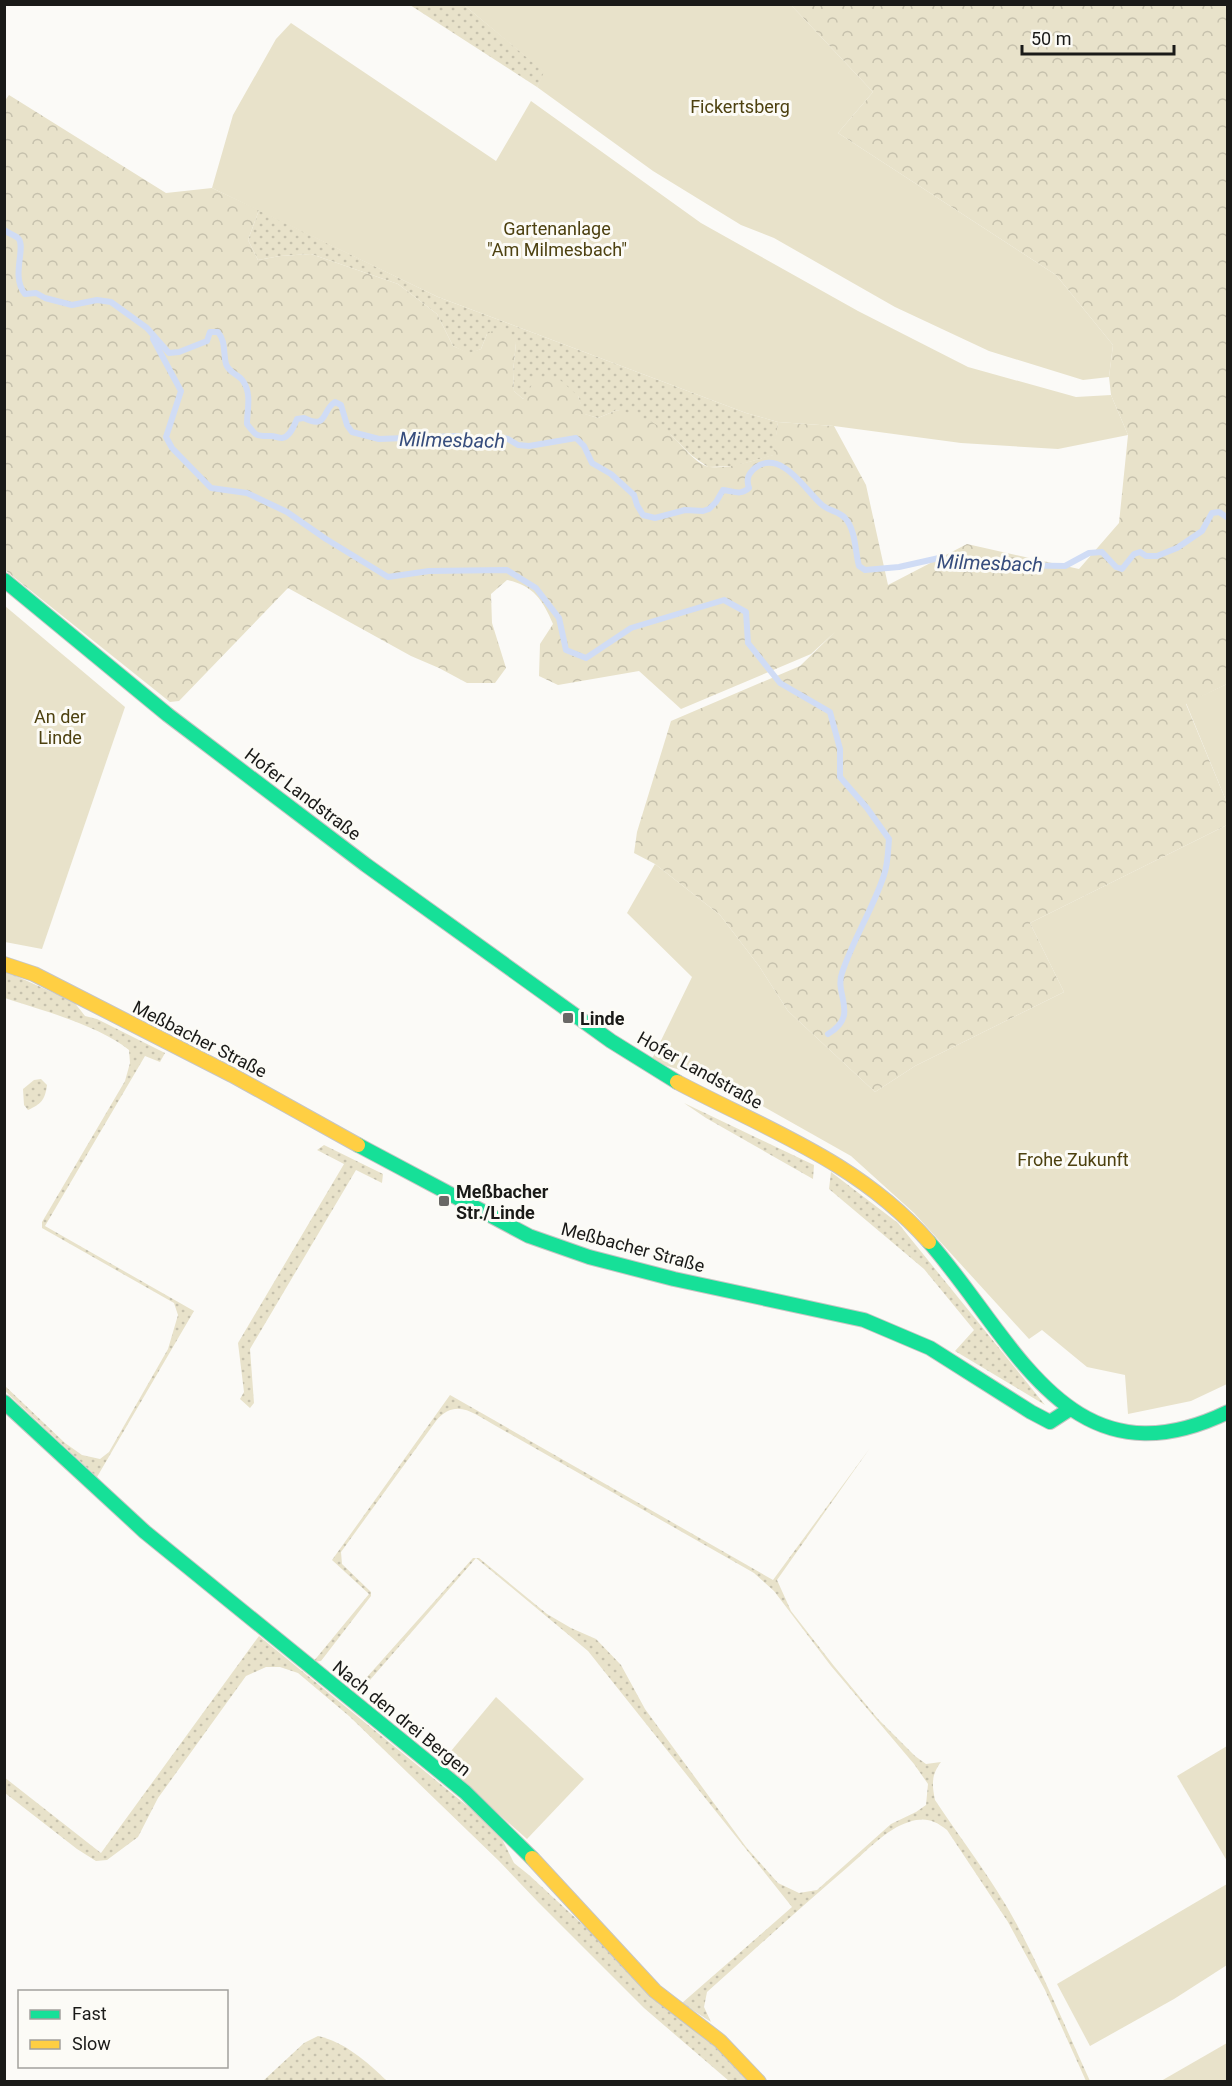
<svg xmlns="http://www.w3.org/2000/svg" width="1232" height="2086" font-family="Roboto,sans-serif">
<defs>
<pattern id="grass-dots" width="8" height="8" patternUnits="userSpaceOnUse" patternTransform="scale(1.5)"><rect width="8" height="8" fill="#e8e2ca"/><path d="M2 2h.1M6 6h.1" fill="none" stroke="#c6c1ad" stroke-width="1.8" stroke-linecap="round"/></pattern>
<pattern id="forest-crowns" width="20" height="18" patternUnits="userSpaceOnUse" patternTransform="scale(1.5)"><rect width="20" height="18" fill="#e8e2ca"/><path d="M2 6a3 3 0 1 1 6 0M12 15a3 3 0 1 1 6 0" fill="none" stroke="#c6c1ad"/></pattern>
</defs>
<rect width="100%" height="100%" fill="#fbfaf7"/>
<!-- grass -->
<g fill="url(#grass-dots)">
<polygon points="410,5 464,5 545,72 537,87"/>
<polygon points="259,210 438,297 746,413 778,422 774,455 735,466 708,467 691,455 671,435 617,410 598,418 584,414 578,396 529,392 523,399 514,391 513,372 516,343 487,334 481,349 469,354 453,346 437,314 398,284 311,254 280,256 258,260 248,240"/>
<path d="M 5,971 L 74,1002 L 85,1016 L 97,1019 L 165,1053 L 160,1062 L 145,1056 L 45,1226 L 194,1311 L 97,1477 L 5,1391 L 4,1385 L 65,1443 L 82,1455 L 100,1459 L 109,1452 L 168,1349 L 178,1315 L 174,1303 L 42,1228 L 42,1222 L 125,1081 L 130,1063 L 129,1050 C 100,1026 41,1010 5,998 Z"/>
<path d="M 41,1079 L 47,1085 C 45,1100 41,1104 28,1110 L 24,1105 L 23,1089 L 34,1080 Z"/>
<polygon points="684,1103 814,1165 813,1179 706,1118"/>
<polygon points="324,1145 383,1174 382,1183 356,1170 250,1349 254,1403 250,1408 240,1399 244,1392 238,1343 344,1164 317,1150"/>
<polygon points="831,1172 898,1223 1045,1405 955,1351 974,1330 924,1269 829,1189"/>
<path d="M 450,1395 L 773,1580 L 870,1448 L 777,1580 L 791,1611 L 834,1666 L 878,1719 L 915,1756 L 926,1764 L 941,1762 C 931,1775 932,1785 935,1800 C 962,1841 993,1880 1016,1923 C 1044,1975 1066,2029 1090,2081 L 1086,2081 L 1045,1990 L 1008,1922 L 947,1830 C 934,1820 925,1817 909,1822 C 886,1829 867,1851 849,1866 C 801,1907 754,1950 707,1992 L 704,2007 L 711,2022 L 682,2003 L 792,1907 L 588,1651 L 476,1558 L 357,1695 L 351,1688 L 359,1686 L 473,1558 L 479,1558 L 547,1614 L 571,1628 L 596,1639 L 621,1665 L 645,1709 L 746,1847 L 778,1883 L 799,1893 L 817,1890 L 891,1824 L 916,1812 L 926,1805 L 928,1784 L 914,1764 L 831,1666 L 774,1591 L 754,1573 L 496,1426 C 474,1414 456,1397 436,1421 L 341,1552 L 342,1564 L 371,1592 L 371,1596 L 321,1661 L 313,1662 L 369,1594 L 332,1560 Z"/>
<polygon points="259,1636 498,1831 514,1863 529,1875 752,2081 729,2081 644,2008 538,1902 499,1861 349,1716 298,1673 280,1667 266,1667 246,1676 158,1798 138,1837 107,1860 96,1861 77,1849 5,1793 4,1777 101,1853"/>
<path d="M 318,2036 C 345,2042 367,2062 387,2081 L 263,2081 L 304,2043 Z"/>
</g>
<!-- forest -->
<path fill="url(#forest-crowns)" d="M 791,5 L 1227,5 L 1227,684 L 1186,704 L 1227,803 L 1227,825 L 1030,923 L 1064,992 L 915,1066 L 875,1092 L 788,1011 L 759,966 L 720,915 L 655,864 L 634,853 L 637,832 L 671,721 L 800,666 L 835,632 L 811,654 L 681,709 L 639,671 L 558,685 L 539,676 L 540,644 L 553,624 C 543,600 533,585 507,580 L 491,594 L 492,623 L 506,668 L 495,683 L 467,683 L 439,668 L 411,656 L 288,588 L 179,701 L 170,702 L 5,570 L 4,102 L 9,95 L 166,193 L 212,188 L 259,210 L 248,240 L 258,260 L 280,256 L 311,254 L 398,284 L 437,314 L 453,346 L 469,353 L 481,349 L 487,334 L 496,329 L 511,333 L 516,343 L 513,372 L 514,391 L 523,399 L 537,377 L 559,379 L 578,396 L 585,414 L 598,418 L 617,410 C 637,415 655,421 671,435 C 681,444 696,465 710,467 C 731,469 753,460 773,455 L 778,422 L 834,426 L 866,485 L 888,585 L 967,544 L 1079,569 L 1119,523 L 1128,435 L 1111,395 L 1109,377 L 1113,345 L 1056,275 L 838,133 L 873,92 Z"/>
<!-- garden -->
<g fill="#e8e2ca">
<polygon points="464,5 791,5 873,92 838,133 1056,275 1113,345 1109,377 1083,380 989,351 895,307 774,238 741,225 653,171 537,87 544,72"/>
<polygon points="291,23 496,161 531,101 701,223 858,311 968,367 1076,397 1111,395 1128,435 1058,449 961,443 834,426 778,422 746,413 438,297 212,188 233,115 276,39"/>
<polygon points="5,606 125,707 42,949 5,942"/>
<polygon points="1227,684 1227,803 1186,703"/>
<polygon points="1227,825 1227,1384 1191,1401 1128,1414 1125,1375 1087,1367 1042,1330 1029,1339 914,1213 851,1156 722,1083 651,1061 692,977 627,913 655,864 720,915 759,966 788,1011 875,1092 915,1066 1064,992 1030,923"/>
<polygon points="496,1697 584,1779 527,1839 441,1763"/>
<polygon points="1227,1746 1227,1861 1177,1776"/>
<polygon points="1227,1884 1227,1965 1174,1999 1090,2046 1057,1984"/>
<polygon points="1227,2043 1227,2081 1161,2081"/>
</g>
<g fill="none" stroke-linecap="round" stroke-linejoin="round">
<!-- stream -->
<g stroke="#d0dcf5" stroke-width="6">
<path d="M 4,230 C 8,233 14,235 18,238 C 27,247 10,276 25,294 L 36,293 L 45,298 L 72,305 L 97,300 L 111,302 L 147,328 L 169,353 L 179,352 L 207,341 L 210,332 L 218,332 C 226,342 223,352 226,364 C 229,373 238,374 243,381 C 252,394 247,410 247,424 C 257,437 256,436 271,436 C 275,436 278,438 282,438 C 290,437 294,426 297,419 L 304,418 C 328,430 321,411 335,402 L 341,405 L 347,425 L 352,432 L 379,439 L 458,436 L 475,440 L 488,440 L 499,437 L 508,439 L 518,445 L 529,446 L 576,438 L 584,446 L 592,463 L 611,474 L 634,495 L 637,505 L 643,515 L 655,518 L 685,510 L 703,511 L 709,509 L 716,502 L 723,490 C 734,491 740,496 749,488 C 746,479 748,474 755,468 C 781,448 806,491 821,504 C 828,511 839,511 845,518 C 856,530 855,552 859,566 L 865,570 L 899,567 L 939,558 L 961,562 L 999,565 L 1065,566 L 1089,553 L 1102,552 L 1116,567 L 1122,569 L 1134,554 L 1140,552 L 1146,556 L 1157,556 L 1177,548 L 1202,531 L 1212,513 L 1219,512 L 1228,518"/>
<path d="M 153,339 L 181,391 L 166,437 L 172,448 L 211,488 L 247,493 L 287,512 L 326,539 L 388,577 L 429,571 L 507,570 L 536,588 L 559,618 L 566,650 L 586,658 L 631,628 L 724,600 L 746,612 L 748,643 L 780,683 L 830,712 L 840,749 L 840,777 L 867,808 L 889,839 C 888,851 888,864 884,875 C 873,909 853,939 842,973 C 834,995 860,1015 828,1034"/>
</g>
<defs>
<g id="fast">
<polyline points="4,580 168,715 366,865 611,1041 677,1082"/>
<polyline points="358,1145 529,1236 589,1257 674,1279 864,1320 930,1348 1031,1412 1050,1422 1070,1409"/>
<path d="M 929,1242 C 1015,1340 1069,1489 1228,1412"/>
<polyline points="4,1402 145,1532 465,1792 532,1858"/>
</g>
<g id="slow">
<polyline points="4,964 34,974 232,1075 358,1145"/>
<path d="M 677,1082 C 768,1130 859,1162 929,1242"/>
<polyline points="532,1858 655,1991 720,2041 759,2082"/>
</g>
</defs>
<!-- fast casing -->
<use href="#fast" stroke="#c6c5c3" stroke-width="16"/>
<!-- slow casing -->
<use href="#slow" stroke="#c6c5c3" stroke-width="16"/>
<!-- fast -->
<use href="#fast" stroke="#16e098" stroke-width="14"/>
<!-- slow -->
<use href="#slow" stroke="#ffcf43" stroke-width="14"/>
</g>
<!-- markers -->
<g fill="#696866" stroke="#fcfbf6" stroke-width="2">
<rect x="562" y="1012" width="12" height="12" rx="3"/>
<rect x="438" y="1195" width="12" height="12" rx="3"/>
</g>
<g text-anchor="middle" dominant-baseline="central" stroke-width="6" stroke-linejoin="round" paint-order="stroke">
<!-- park labels -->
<g font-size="18" fill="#4d4110" stroke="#fcfbf6">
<text x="740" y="106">Fickertsberg</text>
<text x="557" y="228">Gartenanlage<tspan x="557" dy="21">"Am Milmesbach"</tspan></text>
<text x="60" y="716">An der<tspan x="60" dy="21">Linde</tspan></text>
<text x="1073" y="1159">Frohe Zukunft</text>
</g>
<!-- street labels -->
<g font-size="18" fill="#1a1a18" stroke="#fcfbf6">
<text transform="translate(303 794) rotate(37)">Hofer Landstraße</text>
<text transform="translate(200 1039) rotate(27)">Meßbacher Straße</text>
<text transform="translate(700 1070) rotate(29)">Hofer Landstraße</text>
<text transform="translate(633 1247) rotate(15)">Meßbacher Straße</text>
<text transform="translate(402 1718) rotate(39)">Nach den drei Bergen</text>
</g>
<!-- poi labels -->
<g font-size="18" font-weight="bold" fill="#1a1a18" stroke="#fcfbf6" text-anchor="start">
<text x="580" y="1018">Linde</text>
<text x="456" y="1191">Meßbacher<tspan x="456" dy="21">Str./Linde</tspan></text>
</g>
<!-- water labels -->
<g font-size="20" font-style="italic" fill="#364c7c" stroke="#fcfbf6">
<text transform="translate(452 440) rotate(1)">Milmesbach</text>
<text transform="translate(990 563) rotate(2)">Milmesbach</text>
</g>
</g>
<!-- border -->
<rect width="1232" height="2086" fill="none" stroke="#1a1a18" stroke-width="12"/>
<!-- legend -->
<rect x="18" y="1990" width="210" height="78" fill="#fcfbf6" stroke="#a2a19d" stroke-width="1.5"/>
<rect x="30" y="2010" width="30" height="9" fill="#16e098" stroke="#a2a19d" stroke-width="1.5"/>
<text x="72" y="2020" font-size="18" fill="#1a1a18">Fast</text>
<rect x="30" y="2040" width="30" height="9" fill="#ffcf43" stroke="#a2a19d" stroke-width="1.5"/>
<text x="72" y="2050" font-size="18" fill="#1a1a18">Slow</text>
<!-- scale -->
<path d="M1022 45v9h152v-9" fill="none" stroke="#1a1a18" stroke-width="3"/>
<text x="1031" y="45" font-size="18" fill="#1a1a18" stroke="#fcfbf6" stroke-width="4.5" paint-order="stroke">50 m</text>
</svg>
